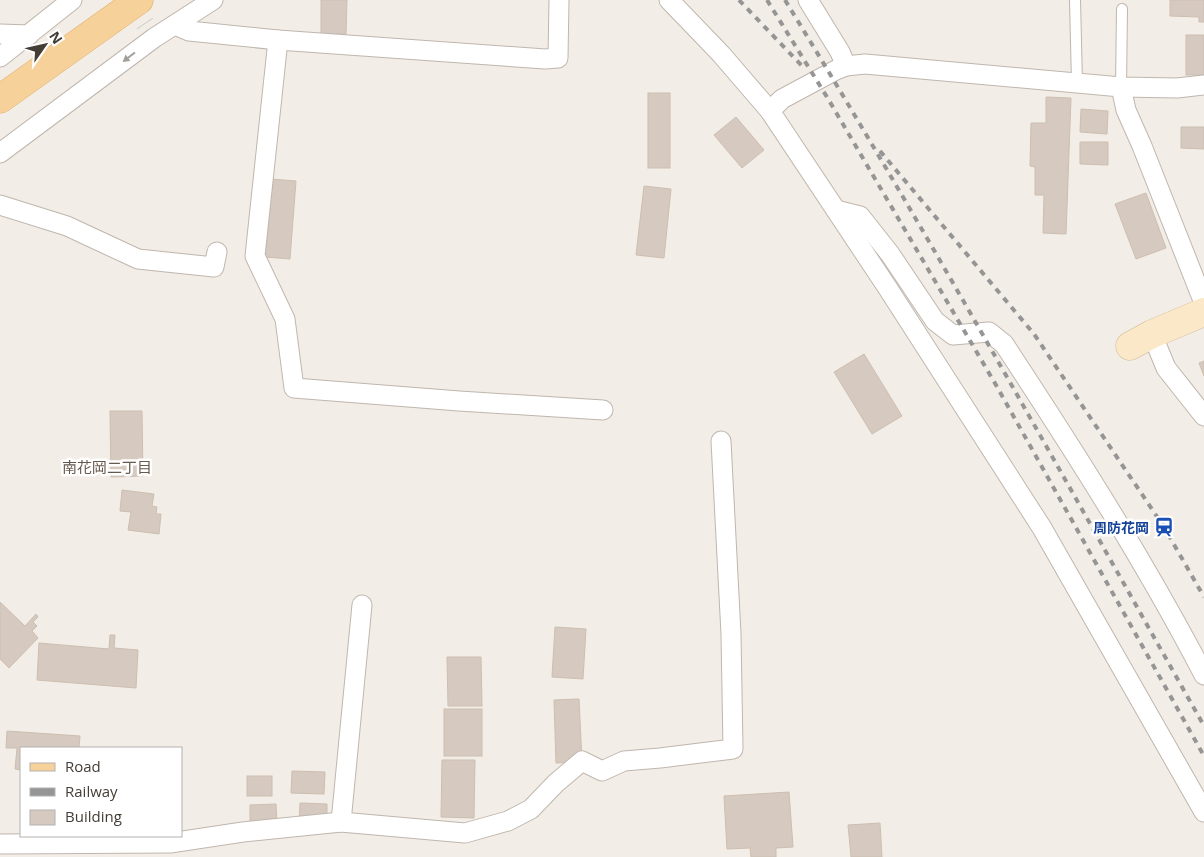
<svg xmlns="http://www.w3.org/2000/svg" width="1204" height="857" font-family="'Open Sans','Noto Sans JP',sans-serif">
<rect width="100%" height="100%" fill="#f2ede6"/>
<!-- building -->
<g fill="#d6cac0" stroke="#cdbeb0">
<polygon points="321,0 347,0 346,34 321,34"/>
<polygon points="1170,0 1204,0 1204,22 1199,22 1199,17 1170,16"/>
<rect x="1186" y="35" width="18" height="40"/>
<rect x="648" y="93" width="22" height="75"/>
<polygon points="1046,97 1071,98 1066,234 1043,233 1044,195 1035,195 1035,167 1030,166 1031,123 1046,123"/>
<polygon points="1081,109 1108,111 1107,134 1080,132"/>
<polygon points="736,117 764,150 742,168 714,135"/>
<polygon points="1181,127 1204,127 1204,149 1181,148"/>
<polygon points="1080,142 1108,142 1108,165 1080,164"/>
<polygon points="271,179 296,181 290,259 265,257"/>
<polygon points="644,186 671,189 664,258 636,255"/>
<polygon points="1146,193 1166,248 1136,259 1115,204"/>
<polygon points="864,354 902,416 872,434 834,372"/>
<polygon points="1204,361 1204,376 1199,363"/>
<polygon points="110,411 142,411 143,476 111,477"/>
<polygon points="122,490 154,494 152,506 157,507 156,514 161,514 159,534 128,530 131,512 120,511"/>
<polygon points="0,602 25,626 36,614 38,617 33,622 37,626 32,631 38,638 9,668 0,659"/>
<polygon points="555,627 586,629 583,679 552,677"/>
<polygon points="110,635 115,635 114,648 138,650 136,688 37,680 39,643 109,649"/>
<polygon points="447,657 481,657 482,706 448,706"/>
<polygon points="579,699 582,762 556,763 554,700"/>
<rect x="444" y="709" width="38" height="47"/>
<polygon points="7,731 80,736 79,748 21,748 21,770 15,769 17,748 6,748"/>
<polygon points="442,760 475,760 474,818 441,817"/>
<polygon points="292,771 325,772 324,794 291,793"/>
<rect x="247" y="776" width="25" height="20"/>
<polygon points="789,792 793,847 776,848 776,857 751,857 750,848 727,849 724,796"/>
<polygon points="300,803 327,804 327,826 299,825"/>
<polygon points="276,804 277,827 250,828 250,805"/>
<polygon points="880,823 882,857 851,857 848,825"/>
</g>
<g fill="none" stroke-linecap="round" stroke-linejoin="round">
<!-- minor-tunnel -->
<polyline stroke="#cfcac3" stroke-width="19" stroke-dasharray="19 9" stroke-linecap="butt" points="129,0 145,24"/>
<defs>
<g id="service">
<polyline points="1075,0 1077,83"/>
<polyline points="1121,87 1122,9"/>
</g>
<g id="minor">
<polyline points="669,0 721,54 770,111 782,99 836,70 846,66 865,64 1121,87 1177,88 1204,85"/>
<polyline points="808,0 840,52 846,66"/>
<polyline points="175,25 189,31 278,40 545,59 558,58 559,0"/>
<polyline points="0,34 29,35"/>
<polyline points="278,40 255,256 285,319 294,388 459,401 603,410"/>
<polyline points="0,57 72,0"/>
<polyline points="1121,87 1126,110 1142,146 1204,303"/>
<polyline points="770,111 887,287 1042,528 1204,812"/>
<polyline points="0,153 154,38 213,0"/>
<polyline points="0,205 67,226 138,259 214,267 217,252"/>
<path d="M 836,210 L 860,216 L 890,254 L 935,321 L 953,335 L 989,332 L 1004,344 C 1075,452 1144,560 1204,675"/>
<polyline points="1152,334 1166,368 1204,416"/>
<polyline points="341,822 362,605"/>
<polyline points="0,844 170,843 243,832 341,822 465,833 508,821 531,809 556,783 582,761 602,771 624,761 660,758 733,749 731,634 721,441"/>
</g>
<polyline id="secondary" points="1130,346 1152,334 1204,312"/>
<polyline id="primary" points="0,99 139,0"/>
</defs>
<!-- service casing -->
<use href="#service" stroke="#c0b6ad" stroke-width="12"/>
<!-- minor casing -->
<use href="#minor" stroke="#c0b6ad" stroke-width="21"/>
<!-- secondary casing -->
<use href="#secondary" stroke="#cfba99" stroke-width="29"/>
<!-- primary casing -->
<use href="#primary" stroke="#dbab6b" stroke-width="29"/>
<!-- service -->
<use href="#service" stroke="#fff" stroke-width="10"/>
<!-- minor -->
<use href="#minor" stroke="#fff" stroke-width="19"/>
<!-- secondary -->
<use href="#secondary" stroke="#fbe8c8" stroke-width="28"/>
<!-- primary -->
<use href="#primary" stroke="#f7d19a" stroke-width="28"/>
<!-- rail -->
<g stroke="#959595" stroke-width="4" stroke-dasharray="6 6" stroke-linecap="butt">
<polyline points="739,0 804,68"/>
<polyline points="767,0 827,97 996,385 1204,756"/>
<path d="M 785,0 C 931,238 1067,483 1204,726"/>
<polyline points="880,151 1034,334 1164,527 1204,597"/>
</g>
</g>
<!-- one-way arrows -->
<defs><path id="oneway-solid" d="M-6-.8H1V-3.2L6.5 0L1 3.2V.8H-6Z" transform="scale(1.25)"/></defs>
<use fill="#a29e9a" href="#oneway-solid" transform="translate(129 57) rotate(143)"/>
<!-- icons -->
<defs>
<symbol id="station-bare" viewBox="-9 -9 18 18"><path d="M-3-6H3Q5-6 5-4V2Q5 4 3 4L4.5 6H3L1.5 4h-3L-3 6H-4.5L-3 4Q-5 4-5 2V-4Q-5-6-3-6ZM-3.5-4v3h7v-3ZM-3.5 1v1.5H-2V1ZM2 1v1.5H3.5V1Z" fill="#1a4fb4" stroke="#fff" stroke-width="2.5" paint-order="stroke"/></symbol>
</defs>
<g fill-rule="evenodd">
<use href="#station-bare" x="1150" y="513" width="28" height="28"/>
</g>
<g text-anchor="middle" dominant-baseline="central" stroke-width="5" stroke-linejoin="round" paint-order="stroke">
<!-- transit labels -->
<g font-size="14" font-weight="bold" fill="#164399" stroke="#fff" text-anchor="end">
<text x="1149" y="527">周防花岡</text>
</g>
<!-- neighbourhood labels -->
<g font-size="15" fill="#66594e" stroke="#fff">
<text x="107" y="467">南花岡二丁目</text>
</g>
</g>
<!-- legend -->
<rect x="20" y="747" width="162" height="90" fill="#ffffff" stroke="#b4b1af"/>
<rect x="30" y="763" width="25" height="8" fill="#f7d19a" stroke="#b4b1af"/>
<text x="65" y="772" font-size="15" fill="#443d36">Road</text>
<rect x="30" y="788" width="25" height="8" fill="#959595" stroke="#b4b1af"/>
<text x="65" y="797" font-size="15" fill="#443d36">Railway</text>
<rect x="30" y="810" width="25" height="15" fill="#d6cac0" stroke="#b4b1af"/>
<text x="65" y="822" font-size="15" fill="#443d36">Building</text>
<!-- north arrow -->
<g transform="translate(45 45) rotate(56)" stroke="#ffffff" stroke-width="4" paint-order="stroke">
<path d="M0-4L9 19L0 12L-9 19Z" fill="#443d36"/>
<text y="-8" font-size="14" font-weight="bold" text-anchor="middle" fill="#443d36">N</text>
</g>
</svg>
